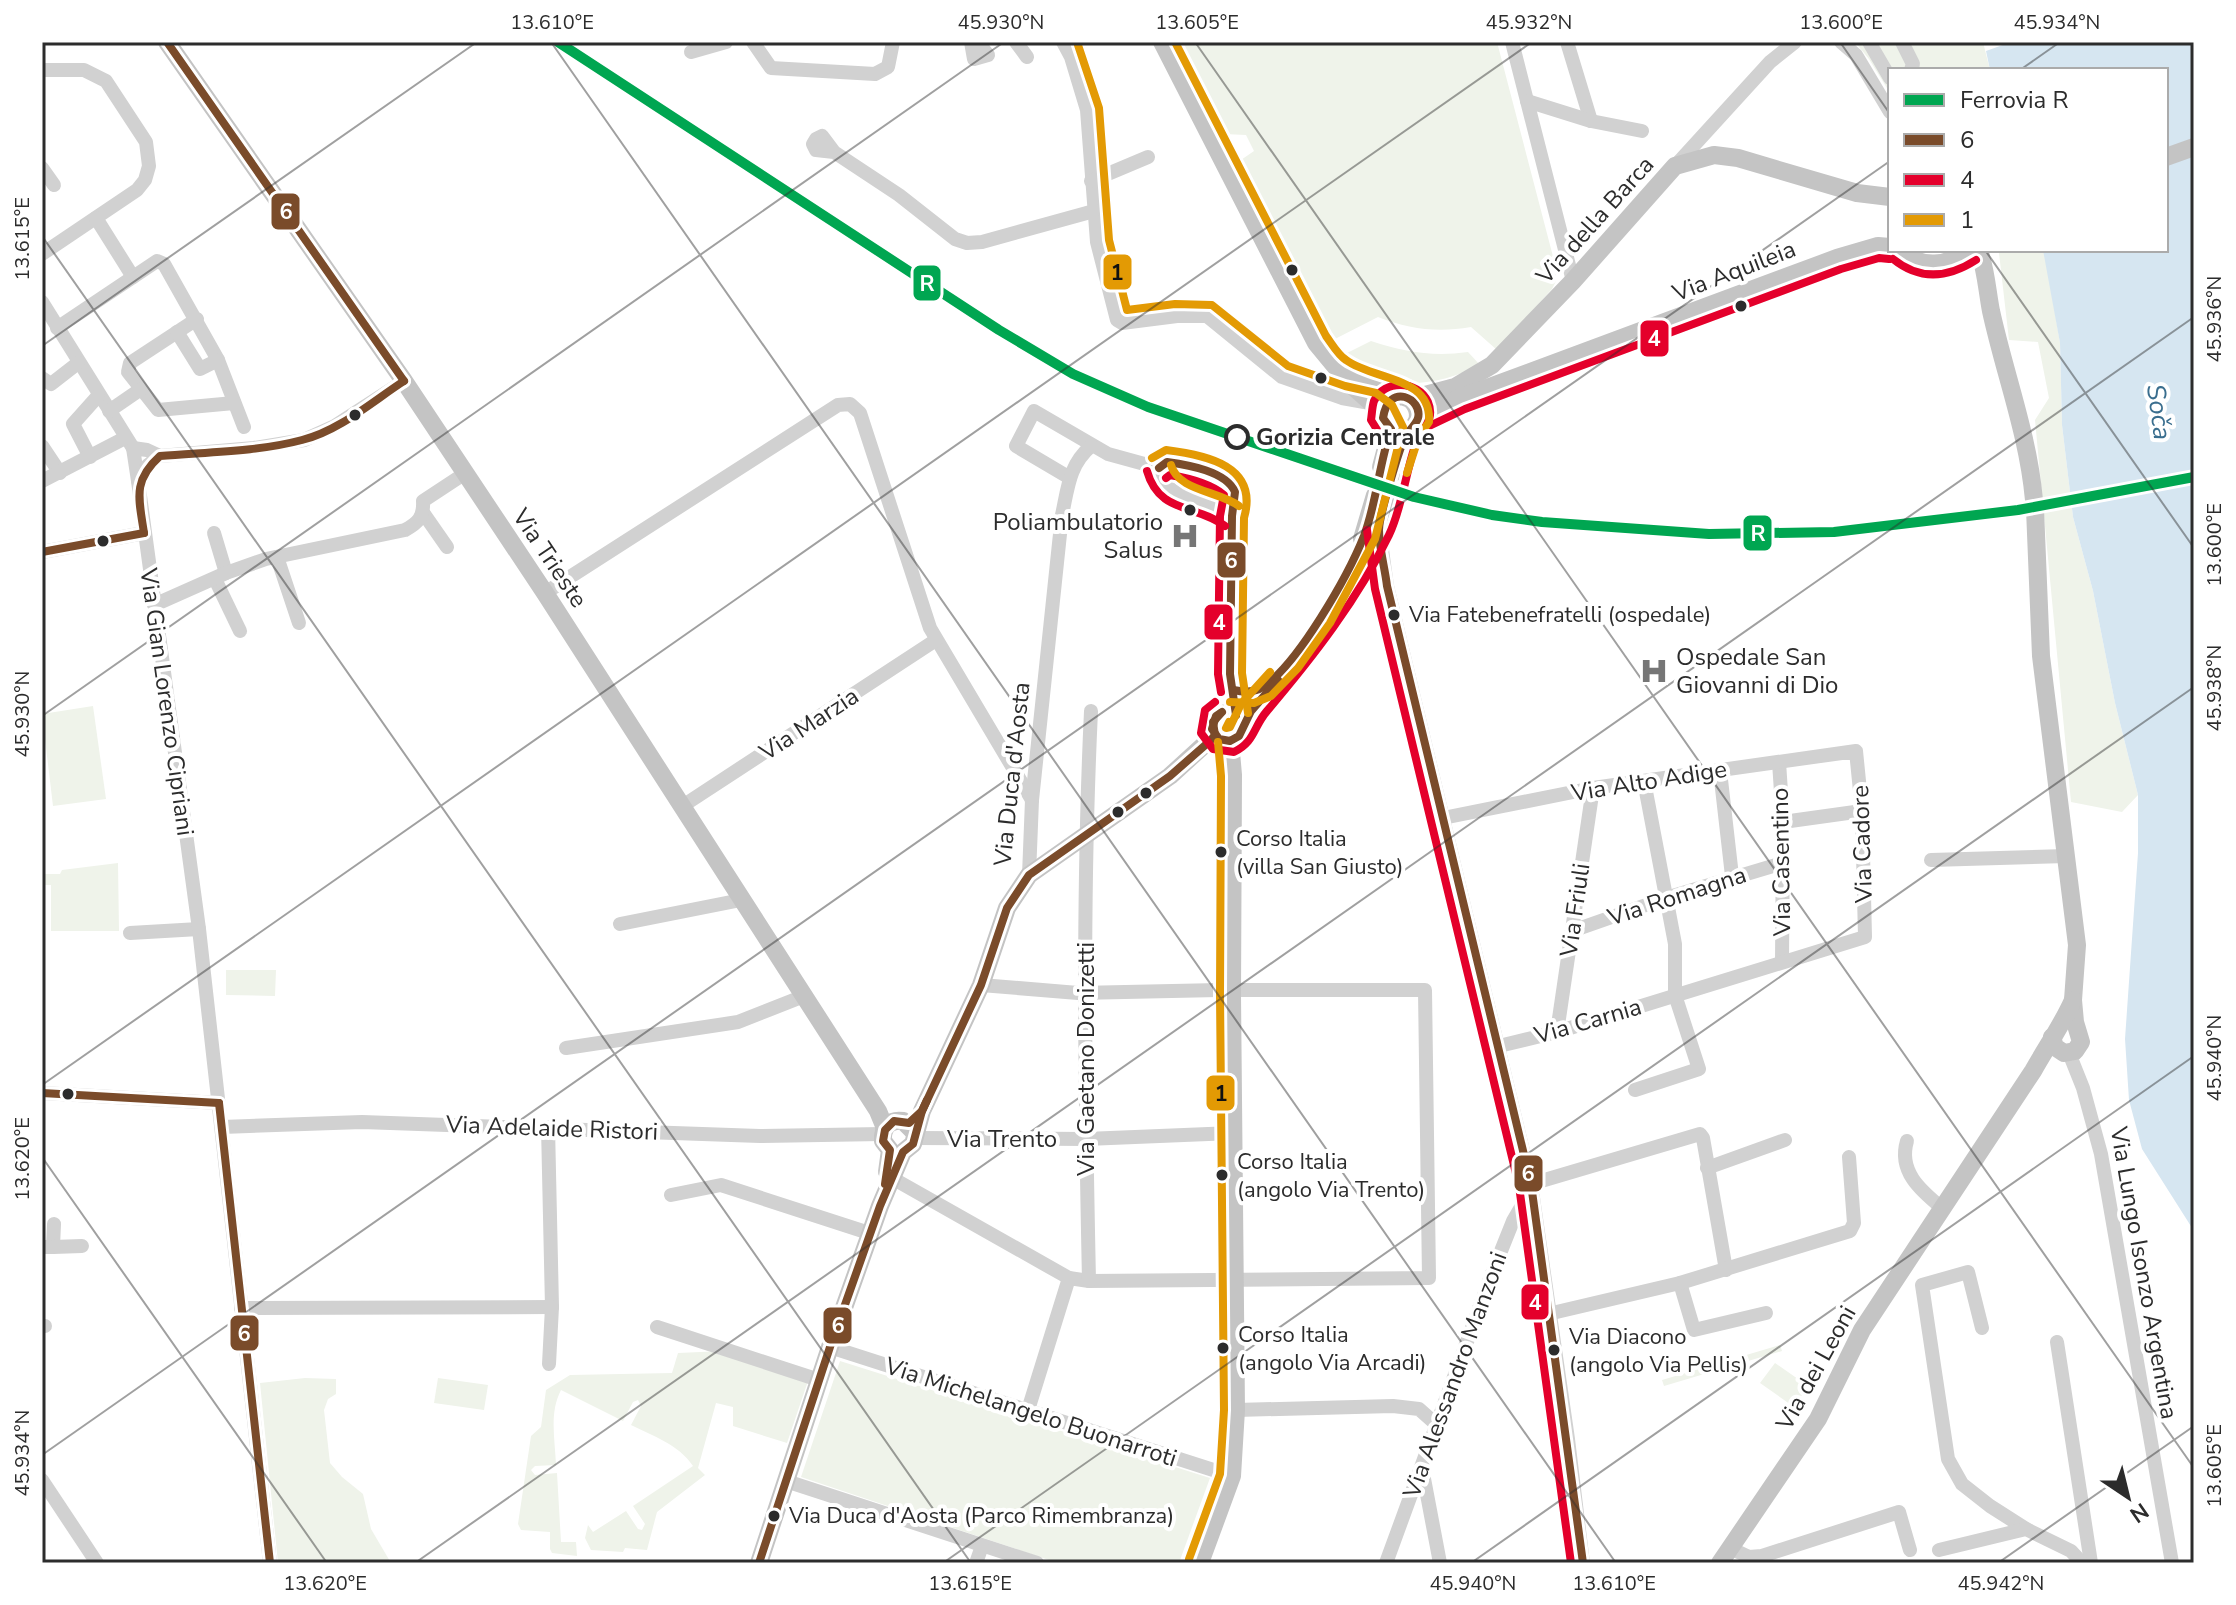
<svg xmlns="http://www.w3.org/2000/svg" width="2236" height="1605" font-family="'Nunito Sans',sans-serif">
<rect width="100%" height="100%" fill="#fff"/>
<!-- green -->
<g fill="#eff3ea">
<path d="M 1177,42 L 1497,42 L 1556,268 L 1556,281 L 1552,289 L 1497,350 L 1471,327 C 1437,333 1409,329 1378,317 L 1333,340 L 1323,321 L 1320,322 L 1238,162 L 1254,151 L 1246,135 L 1224,134 Z"/>
<polygon points="1855,42 1983,42 1990,70 1890,70 1890,93 1869,59"/>
<polygon points="2002,250 2043,250 2046,259 2060,343 2062,425 2073,517 2093,591 2115,703 2138,795 2122,812 2071,802 2035,420 2049,398 2038,342 2009,340 1999,253"/>
<path d="M 1371,341 C 1405,352 1433,357 1468,352 L 1480,365 C 1435,388 1381,393 1341,356 Z"/>
<polygon points="93,706 106,799 53,806 42,714"/>
<polygon points="118,863 119,931 51,931 51,885 42,885 42,874 60,874 62,870"/>
<polygon points="226,970 276,970 275,996 226,995"/>
<polygon points="1780,1345 1782,1351 1664,1386 1662,1380"/>
<path d="M 723,1351 L 808,1381 L 787,1443 L 733,1426 L 733,1407 L 716,1403 L 698,1468 L 705,1475 L 657,1512 L 647,1550 L 625,1548 L 623,1552 L 591,1550 L 585,1538 L 588,1525 L 593,1532 L 626,1511 L 638,1529 L 642,1530 L 645,1524 L 633,1506 L 693,1466 C 678,1444 653,1436 631,1425 L 641,1406 L 638,1400 L 633,1402 L 623,1421 L 561,1390 C 549,1413 555,1439 556,1465 L 535,1466 L 531,1470 L 535,1475 L 557,1473 L 561,1542 L 576,1542 L 577,1556 L 552,1553 L 550,1549 L 550,1532 L 521,1530 L 518,1524 L 531,1436 L 541,1427 L 546,1390 L 570,1375 L 672,1373 L 678,1353 Z"/>
<polygon points="840,1361 1210,1478 1179,1563 1058,1563 801,1477"/>
<polygon points="1775,1363 1808,1386 1794,1407 1760,1383"/>
<polygon points="305,1378 336,1379 336,1394 328,1399 324,1410 330,1463 342,1477 363,1494 371,1529 391,1563 278,1563 260,1383"/>
<polygon points="438,1378 488,1385 484,1410 434,1403"/>
</g>
<!-- water -->
<polygon fill="#d6e6f1" points="2011,42 2194,42 2194,1231 2142,1149 2129,1100 2125,1039 2138,853 2138,795 2115,703 2093,591 2073,517 2062,425 2060,343 2043,250 2166,250 2166,70 1990,70 1986,51"/>
<g fill="none" stroke-linecap="round" stroke-linejoin="round">
<!-- minor -->
<g stroke="#d1d1d1" stroke-width="14">
<polyline points="753,42 771,68 875,74 888,67 893,42"/>
<polyline points="971,42 974,59 988,55 978,42"/>
<polyline points="1016,42 1027,57"/>
<polyline points="1063,42 1071,57 1087,110 1097,242 1117,320 1122,323 1177,316 1207,316 1282,377 1342,398 1370,403"/>
<polyline points="1512,42 1573,281"/>
<polyline points="1567,42 1591,121"/>
<polyline points="1841,42 1856,55 1890,112"/>
<polyline points="1869,42 1890,78"/>
<polyline points="1902,42 1913,64 1911,70"/>
<polyline points="691,52 726,42"/>
<polyline points="42,70 84,70 106,81 146,142 149,166 145,180 137,190 42,254"/>
<polyline points="1527,101 1591,121 1642,131"/>
<polyline points="834,152 816,150 813,144 816,139 822,136 834,152 899,195 955,239 967,243 982,242 1094,211"/>
<polyline points="1676,165 1770,62 1795,42"/>
<polyline points="42,168 54,185"/>
<polyline points="1091,181 1148,157"/>
<polyline points="96,218 133,277"/>
<polyline points="42,302 133,448"/>
<polyline points="197,319 130,363 128,372 158,410 234,403"/>
<polyline points="57,328 157,261 164,264 218,360 244,427"/>
<polyline points="177,332 200,369 218,360"/>
<polyline points="42,378 51,384 78,363"/>
<polyline points="109,411 141,389"/>
<polyline points="42,446 60,473"/>
<polyline points="90,457 73,424 98,396"/>
<path d="M 1159,470 C 1164,503 1212,496 1232,516"/>
<path d="M 1160,476 L 1167,472 C 1190,480 1222,484 1232,508 L 1230,674 L 1234,714"/>
<path d="M 1070,478 L 1016,446 L 1034,411 L 1108,454 L 1159,468 L 1167,462 L 1227,481 C 1240,490 1236,503 1232,516"/>
<polyline points="42,481 125,438"/>
<polyline points="138,481 133,448 147,450 160,456"/>
<polyline points="424,514 447,547"/>
<polyline points="1379,528 1387,586 1531,1184 1568,1439 1583,1563"/>
<polyline points="214,533 226,573"/>
<polyline points="42,552 144,533"/>
<polyline points="277,557 299,623"/>
<polyline points="215,579 240,631"/>
<polyline points="1350,579 1374,579 1387,586"/>
<polyline points="545,593 838,405 850,404 860,413 930,628 1032,800"/>
<path d="M 154,605 L 226,573 L 266,559 L 405,530 C 418,523 424,517 423,501 L 464,474"/>
<polyline points="1233,690 1251,691 1263,687"/>
<polyline points="1779,762 1783,822 1782,962"/>
<polyline points="1720,771 1732,876"/>
<polyline points="681,807 936,640"/>
<polyline points="1443,818 1593,788 1856,751 1862,811 1865,937 1557,1032 1499,1046"/>
<polyline points="1783,822 1862,811"/>
<polyline points="1931,860 2066,856"/>
<path d="M 1029,875 L 1032,800 L 1062,515 C 1068,487 1069,465 1091,446"/>
<polyline points="620,924 741,900"/>
<polyline points="1572,931 1666,898 1783,863"/>
<polyline points="130,933 199,929"/>
<polyline points="1557,1032 1593,788"/>
<polyline points="566,1048 738,1022 804,996"/>
<polyline points="2069,1053 2083,1088 2101,1154 2172,1563"/>
<polyline points="1635,1090 1699,1069 1675,995 1675,944 1644,781"/>
<polyline points="42,1093 219,1103"/>
<polyline points="222,1127 362,1122 760,1136 882,1134"/>
<polyline points="548,1127 552,1307 549,1364"/>
<polyline points="915,1138 1086,1139 1233,1133"/>
<path d="M 1907,1141 C 1898,1171 1920,1190 1942,1208"/>
<polyline points="1707,1168 1785,1140"/>
<polyline points="892,1178 1069,1278 1089,1281 1429,1278 1425,990 1219,990 1078,993 981,985"/>
<polyline points="1531,1184 1700,1134 1703,1138 1726,1270"/>
<polyline points="671,1195 721,1185 869,1233"/>
<polyline points="42,1247 53,1247 54,1224"/>
<polyline points="53,1247 82,1246"/>
<path d="M 1089,1281 C 1085,1091 1082,901 1091,711"/>
<polyline points="1680,1283 1694,1330 1766,1313"/>
<polyline points="241,1308 552,1307"/>
<polyline points="1548,1314 1680,1283 1850,1231 1854,1223 1849,1157"/>
<polyline points="42,1326 45,1326"/>
<polyline points="657,1327 819,1380"/>
<polyline points="1982,1328 1968,1272 1922,1285 1948,1459 1962,1484 1990,1506 2026,1529"/>
<polyline points="2057,1342 2091,1563"/>
<polyline points="830,1347 1232,1476"/>
<polyline points="1028,1410 1069,1278"/>
<polyline points="1236,1410 1393,1406 1419,1409 1437,1425"/>
<polyline points="1422,1468 1440,1563"/>
<polyline points="42,1480 97,1563"/>
<polyline points="786,1481 1037,1563"/>
<polyline points="1730,1548 1749,1557 1762,1556 1899,1512 1910,1550"/>
<polyline points="1939,1550 2026,1529 2071,1551 2082,1563"/>
<polyline points="270,1563 199,929 138,481 148,465 160,456 254,448 304,440 333,427 404,381"/>
<polyline points="976,1563 982,1546"/>
<polyline points="1386,1563 1491,1276 1513,1221 1531,1190"/>
</g>
<!-- major -->
<g stroke="#c4c4c4" stroke-width="18">
<polyline points="167,42 404,381 545,593 878,1111 885,1128"/>
<polyline points="1162,42 1316,343 1349,383 1383,413"/>
<polyline points="2166,157 2194,147"/>
<path d="M 1900,250 C 1921,270 1948,266 1970,250"/>
<path d="M 1979,250 C 1986,270 1987,290 1991,311 C 2005,375 2028,434 2034,500"/>
<path d="M 1350,376 L 1410,399 C 1429,417 1411,441 1388,426 L 1383,413 L 1388,401 L 1400,396"/>
<polyline points="1410,399 1455,387 1492,365 1573,281 1675,166 1714,155 1738,158 1857,193 1890,197"/>
<polyline points="1418,418 1460,398 1837,258 1878,246 1890,247"/>
<polyline points="1381,467 1391,429"/>
<polyline points="1395,472 1408,430"/>
<polyline points="2035,509 2041,656 2077,945 2073,1000 2075,1022 2081,1042 2075,1051 2064,1053 2055,1047 2052,1037"/>
<polyline points="1362,539 1375,495"/>
<path d="M 1242,727 L 1238,717 L 1229,712 L 1216,716 C 1208,729 1218,749 1235,739 C 1241,735 1251,712 1257,704 C 1267,691 1280,680 1290,667 C 1330,616 1368,559 1389,498"/>
<path d="M 887,1172 L 890,1150 L 883,1141 C 882,1127 890,1119 903,1121 L 914,1132"/>
<polyline points="759,1563 830,1347 880,1206 903,1152 913,1144 922,1111 981,985 1007,908 1029,875 1170,776 1215,735"/>
<polyline points="1200,1563 1232,1476 1236,1410 1232,995 1233,775 1230,741"/>
<path d="M 1720,1563 L 1818,1419 L 1862,1330 L 2033,1071 C 2047,1046 2062,1025 2073,1000"/>
</g>
<defs>
<g id="bus-1">
<polyline points="167,42 404,381"/>
<path d="M 1159,468 L 1167,462 C 1188,465 1226,471 1235,492 L 1232,516 L 1230,674 L 1236,715"/>
<path d="M 144,533 C 139,499 132,481 160,456 C 207,452 257,452 302,440 C 339,431 373,401 404,381"/>
<polyline points="42,552 144,533"/>
<path d="M 1233,690 C 1243,692 1253,693 1263,687 C 1298,664 1348,576 1364,536 C 1377,501 1379,464 1391,429 L 1383,418 C 1389,381 1423,399 1418,418 C 1416,425 1407,432 1404,439 C 1398,454 1379,516 1379,530 C 1379,548 1385,568 1387,586 L 1531,1184 L 1583,1563"/>
<polyline points="1222,712 1216,716 1212,729 1219,739 1230,741 1239,736 1251,711 1278,680"/>
<polyline points="42,1093 219,1103"/>
<polyline points="219,1103 270,1563"/>
<polyline points="885,1184 890,1150 883,1141 885,1130 894,1121 909,1123 922,1111 927,1100"/>
<polyline points="759,1563 830,1347 880,1206 903,1152 913,1144 922,1111 981,985 1007,908 1029,875 1170,776 1210,741 1215,735 1213,722 1221,713"/>
</g>
<g id="bus-2">
<path d="M 1893,259 C 1920,281 1948,278 1976,260"/>
<polyline points="1423,429 1465,409 1841,269 1879,258 1889,259"/>
<path d="M 1147,471 C 1159,514 1196,504 1225,526"/>
<path d="M 1166,478 L 1170,475 C 1188,478 1210,483 1224,495 L 1220,516 L 1218,674 L 1221,692"/>
<polyline points="1367,530 1375,589 1519,1186 1571,1563"/>
<path d="M 1215,702 L 1205,710 L 1201,733 L 1213,749 L 1234,752 C 1255,742 1253,727 1267,711 C 1313,657 1358,599 1389,535 C 1402,508 1405,475 1415,446 C 1420,431 1436,421 1428,402 C 1418,380 1384,379 1374,401 C 1372,407 1372,414 1371,420 L 1381,436"/>
</g>
<g id="bus-3">
<polyline points="1077,42 1099,108 1109,240 1127,310 1175,304 1212,305 1288,366 1345,386 1376,393 1392,405 1403,427 1375,539 1330,623 1298,668 1271,696 1254,703 1230,702"/>
<path d="M 1175,42 L 1326,336 C 1332,344 1338,355 1346,360 C 1375,381 1432,376 1429,422 L 1419,436 L 1407,473"/>
<path d="M 1152,458 L 1166,450 C 1207,455 1259,466 1244,518 L 1242,673 L 1248,713"/>
<path d="M 1171,465 C 1178,491 1219,491 1239,506"/>
<polyline points="1229,722 1226,728 1230,727 1241,704 1270,672"/>
<polyline points="1189,1559 1220,1474 1224,1410 1220,995 1221,776 1218,742"/>
</g>
</defs>
<!-- bus-1 casing -->
<use href="#bus-1" stroke="#fff" stroke-width="14"/>
<!-- bus-2 casing -->
<use href="#bus-2" stroke="#fff" stroke-width="14"/>
<!-- bus-3 casing -->
<use href="#bus-3" stroke="#fff" stroke-width="14"/>
<!-- bus-1 -->
<use href="#bus-1" stroke="#7a4b2a" stroke-width="8"/>
<!-- bus-2 -->
<use href="#bus-2" stroke="#e4002b" stroke-width="8"/>
<!-- bus-3 -->
<use href="#bus-3" stroke="#e39a04" stroke-width="8"/>
<defs>
<polyline id="rail-1" points="558,42 999,330 1073,374 1148,407 1414,497 1492,515 1542,522 1709,534 1834,532 2018,510 2194,477"/>
</defs>
<!-- rail-1 casing -->
<use href="#rail-1" stroke="#fff" stroke-width="16"/>
<!-- rail-1 -->
<use href="#rail-1" stroke="#00a651" stroke-width="10"/>
</g>
<!-- ticks -->
<path fill="none" stroke="#2c2c2c" stroke-width="2" stroke-opacity="0.45" d="M 551,42 L 1616,1563M 1195,42 L 2194,1468M 1840,42 L 1890,114M 2020,70 L 2060,42M 42,236 L 971,1563M 1985,250 L 2194,548M 42,346 L 477,42M 42,716 L 1004,42M 42,1085 L 1532,42M 42,1157 L 327,1563M 42,1455 L 1890,161M 415,1563 L 2194,317M 943,1563 L 2194,687M 1471,1563 L 2194,1056M 1998,1563 L 2194,1426"/>
<!-- icons -->
<defs>
<symbol id="hospital-bare" viewBox="-9 -9 18 18"><path d="M-5-5h3v3.5h4V-5h3V5h-3V1.5h-4V5h-3Z" fill="#767676" stroke="#fff" stroke-width="2.5" paint-order="stroke"/></symbol>
</defs>
<g fill-rule="evenodd">
<use href="#hospital-bare" x="1165" y="516" width="40" height="40"/>
<use href="#hospital-bare" x="1634" y="651" width="40" height="40"/>
</g>
<!-- markers -->
<g fill="#2c2c2c" stroke="#fff" stroke-width="3">
<circle cx="1292" cy="270" r="7"/>
<circle cx="1741" cy="306" r="7"/>
<circle cx="1321" cy="378" r="7"/>
<circle cx="355" cy="415" r="7"/>
<circle cx="1190" cy="510" r="7"/>
<circle cx="103" cy="541" r="7"/>
<circle cx="1394" cy="615" r="7"/>
<circle cx="1146" cy="793" r="7"/>
<circle cx="1118" cy="812" r="7"/>
<circle cx="1221" cy="852" r="7"/>
<circle cx="68" cy="1094" r="7"/>
<circle cx="1222" cy="1175" r="7"/>
<circle cx="1223" cy="1348" r="7"/>
<circle cx="1554" cy="1350" r="7"/>
<circle cx="774" cy="1516" r="7"/>
</g>
<circle fill="#fff" stroke="#2c2c2c" stroke-width="4" cx="1237" cy="437" r="11"/>
<g text-anchor="middle" dominant-baseline="central" stroke-width="8" stroke-linejoin="round" paint-order="stroke">
<!-- bus labels -->
<g font-size="22" fill="#2c2c2c" stroke="#fff" text-anchor="start">
<text x="1409" y="615">Via Fatebenefratelli (ospedale)</text>
<text x="1236" y="839">Corso Italia<tspan x="1236" dy="28">(villa San Giusto)</tspan></text>
<text x="1237" y="1162">Corso Italia<tspan x="1237" dy="28">(angolo Via Trento)</tspan></text>
<text x="1238" y="1335">Corso Italia<tspan x="1238" dy="28">(angolo Via Arcadi)</tspan></text>
<text x="1569" y="1337">Via Diacono<tspan x="1569" dy="28">(angolo Via Pellis)</tspan></text>
<text x="789" y="1516">Via Duca d'Aosta (Parco Rimembranza)</text>
</g>
<!-- street labels -->
<g font-size="24" fill="#2c2c2c" stroke="#fff">
<text transform="translate(1595 220) rotate(-48)">Via della Barca</text>
<text transform="translate(1734 271) rotate(-21)">Via Aquileia</text>
<text transform="translate(550 558) rotate(56)">Via Trieste</text>
<text transform="translate(167 702) rotate(82)">Via Gian Lorenzo Cipriani</text>
<text transform="translate(809 724) rotate(-33)">Via Marzia</text>
<text transform="translate(1012 774) rotate(-84)">Via Duca d'Aosta</text>
<text transform="translate(1649 781) rotate(-9)">Via Alto Adige</text>
<text transform="translate(1862 844) rotate(-92)">Via Cadore</text>
<text transform="translate(1781 862) rotate(-91)">Via Casentino</text>
<text transform="translate(1677 896) rotate(-18)">Via Romagna</text>
<text transform="translate(1575 910) rotate(-82)">Via Friuli</text>
<text transform="translate(1588 1021) rotate(-16)">Via Carnia</text>
<text transform="translate(1086 1059) rotate(-90)">Via Gaetano Donizetti</text>
<text transform="translate(552 1128) rotate(2)">Via Adelaide Ristori</text>
<text x="1002" y="1139">Via Trento</text>
<text transform="translate(2144 1273) rotate(80)">Via Lungo Isonzo Argentina</text>
<text transform="translate(1816 1368) rotate(-61)">Via dei Leoni</text>
<text transform="translate(1455 1375) rotate(-70)">Via Alessandro Manzoni</text>
<text transform="translate(1031 1412) rotate(18)">Via Michelangelo Buonarroti</text>
</g>
<!-- stop labels -->
<g font-size="24" font-weight="bold" fill="#2c2c2c" stroke="#fff" text-anchor="start">
<text x="1256" y="437">Gorizia Centrale</text>
</g>
<!-- poi labels -->
<g font-size="24" fill="#2c2c2c" stroke="#fff" text-anchor="end">
<text x="1163" y="522">Poliambulatorio<tspan x="1163" dy="28">Salus</tspan></text>
<text x="1676" y="657" text-anchor="start">Ospedale San<tspan x="1676" dy="28">Giovanni di Dio</tspan></text>
</g>
<!-- water labels -->
<g font-size="26" font-style="italic" fill="#3a6e8e" stroke="#fff">
<text transform="translate(2159 412) rotate(82)">Soča</text>
</g>
</g>
<g stroke="#fff" stroke-width="3">
<rect x="270" y="192" width="31" height="39" rx="8" fill="#7a4b2a"/>
<rect x="1102" y="253" width="31" height="38" rx="8" fill="#e39a04"/>
<rect x="912" y="264" width="30" height="38" rx="8" fill="#00a651"/>
<rect x="1639" y="319" width="31" height="39" rx="8" fill="#e4002b"/>
<rect x="1742" y="514" width="31" height="38" rx="8" fill="#00a651"/>
<rect x="1216" y="541" width="31" height="38" rx="8" fill="#7a4b2a"/>
<rect x="1203" y="603" width="31" height="38" rx="8" fill="#e4002b"/>
<rect x="1205" y="1074" width="31" height="38" rx="8" fill="#e39a04"/>
<rect x="1513" y="1154" width="31" height="39" rx="8" fill="#7a4b2a"/>
<rect x="1520" y="1283" width="30" height="38" rx="8" fill="#e4002b"/>
<rect x="822" y="1306" width="31" height="39" rx="8" fill="#7a4b2a"/>
<rect x="229" y="1314" width="31" height="38" rx="8" fill="#7a4b2a"/>
</g>
<g font-size="22" text-anchor="middle" font-weight="bold" fill="#fff">
<text x="286" y="219">6</text>
<text x="927" y="291">R</text>
<text x="1654" y="346">4</text>
<text x="1758" y="541">R</text>
<text x="1231" y="568">6</text>
<text x="1219" y="630">4</text>
<text x="1528" y="1181">6</text>
<text x="1535" y="1310">4</text>
<text x="838" y="1333">6</text>
<text x="244" y="1341">6</text>
</g>
<g font-size="22" text-anchor="middle" font-weight="bold" fill="#111">
<text x="1117" y="280">1</text>
<text x="1221" y="1101">1</text>
</g>
<!-- border -->
<rect width="2236" height="1605" fill="none" stroke="#ffffff" stroke-width="88"/>
<!-- legend -->
<rect x="1888" y="68" width="280" height="184" fill="#ffffff" stroke="#ababab" stroke-width="2"/>
<rect x="1904" y="94" width="40" height="12" fill="#00a651" stroke="#ababab" stroke-width="2"/>
<text x="1960" y="108" font-size="24" fill="#2c2c2c">Ferrovia R</text>
<rect x="1904" y="134" width="40" height="12" fill="#7a4b2a" stroke="#ababab" stroke-width="2"/>
<text x="1960" y="148" font-size="24" fill="#2c2c2c">6</text>
<rect x="1904" y="174" width="40" height="12" fill="#e4002b" stroke="#ababab" stroke-width="2"/>
<text x="1960" y="188" font-size="24" fill="#2c2c2c">4</text>
<rect x="1904" y="214" width="40" height="12" fill="#e39a04" stroke="#ababab" stroke-width="2"/>
<text x="1960" y="228" font-size="24" fill="#2c2c2c">1</text>
<!-- north arrow -->
<g transform="translate(2128 1497) rotate(145)" stroke="#ffffff" stroke-width="6" paint-order="stroke">
<path d="M0-6L14 30L0 20L-14 30Z" fill="#2c2c2c"/>
<text y="-12" font-size="22" font-weight="bold" text-anchor="middle" fill="#2c2c2c">N</text>
</g>
<rect x="44" y="44" width="2148" height="1517" fill="none" stroke="#2c2c2c" stroke-width="3"/>
<g font-size="20" text-anchor="middle" fill="#2c2c2c">
<text x="552" y="29">13.610°E</text>
<text x="1001" y="29">45.930°N</text>
<text x="1197" y="29">13.605°E</text>
<text x="1529" y="29">45.932°N</text>
<text x="1841" y="29">13.600°E</text>
<text x="2057" y="29">45.934°N</text>
<text transform="translate(22 239) rotate(-90)" y="7">13.615°E</text>
<text transform="translate(2214 319) rotate(-90)" y="7">45.936°N</text>
<text transform="translate(2214 545) rotate(-90)" y="7">13.600°E</text>
<text transform="translate(2214 688) rotate(-90)" y="7">45.938°N</text>
<text transform="translate(22 714) rotate(-90)" y="7">45.930°N</text>
<text transform="translate(2214 1058) rotate(-90)" y="7">45.940°N</text>
<text transform="translate(22 1159) rotate(-90)" y="7">13.620°E</text>
<text transform="translate(22 1453) rotate(-90)" y="7">45.934°N</text>
<text transform="translate(2214 1466) rotate(-90)" y="7">13.605°E</text>
<text x="325" y="1590">13.620°E</text>
<text x="970" y="1590">13.615°E</text>
<text x="1473" y="1590">45.940°N</text>
<text x="1614" y="1590">13.610°E</text>
<text x="2001" y="1590">45.942°N</text>
</g>
</svg>
